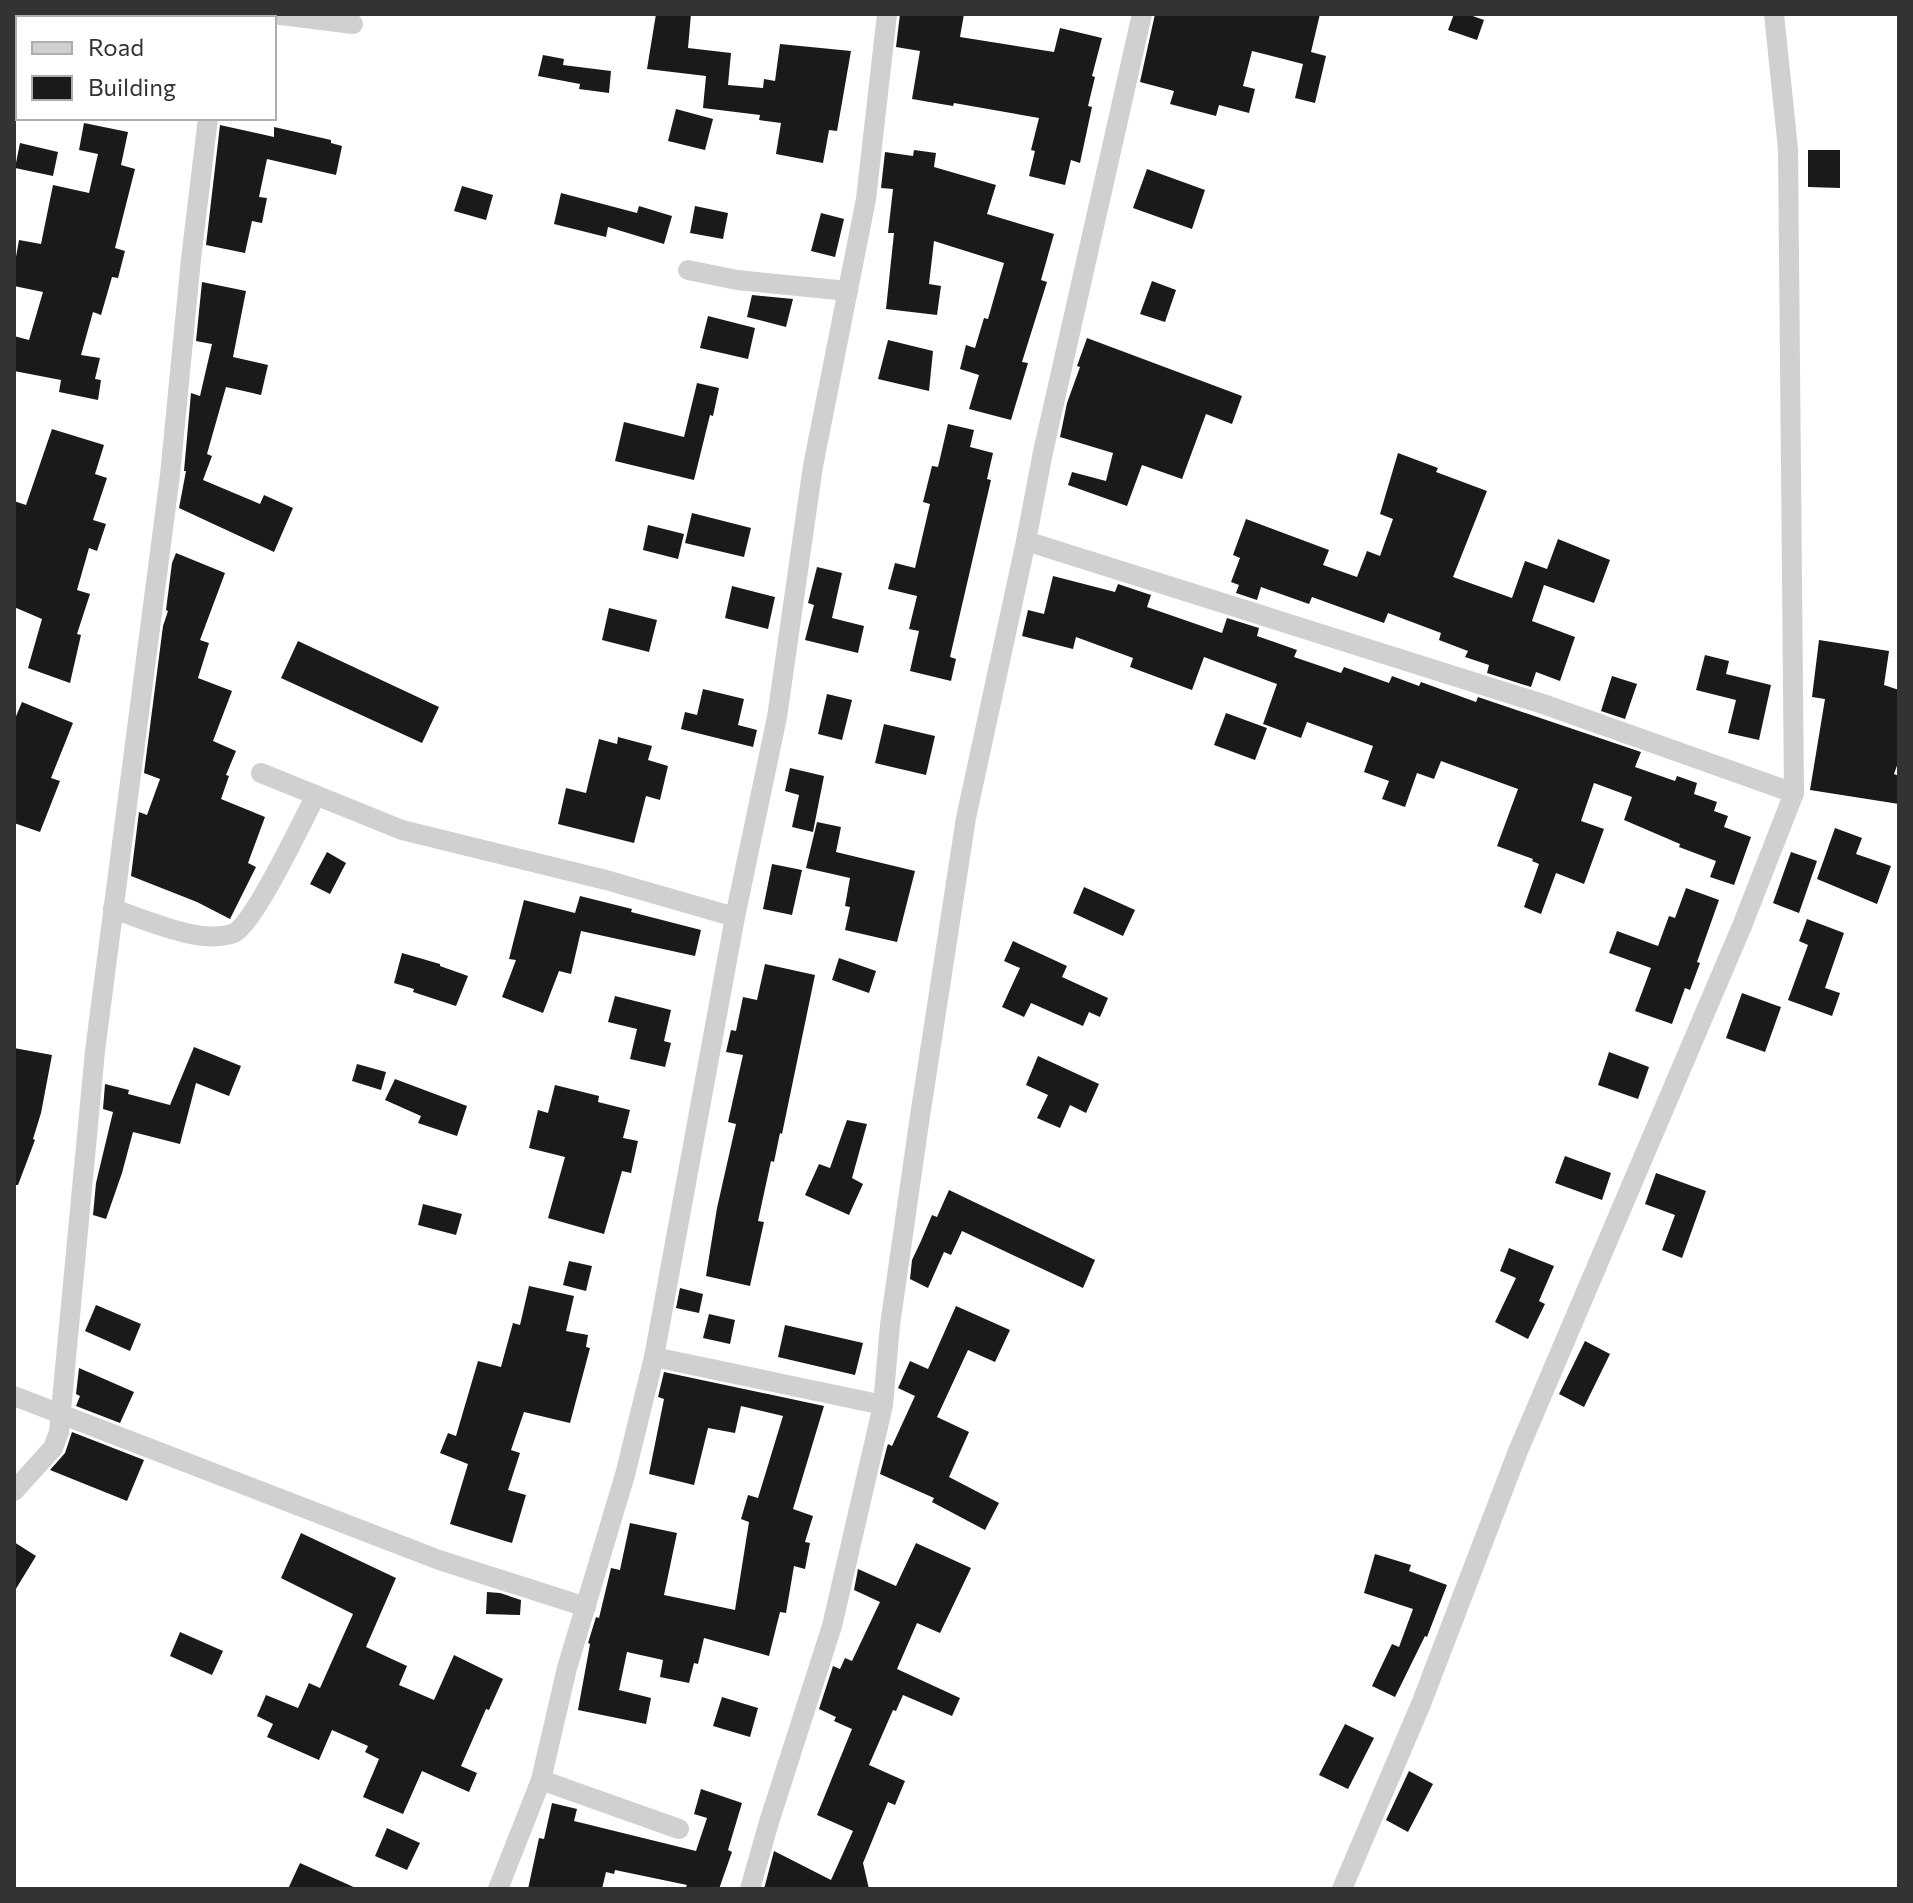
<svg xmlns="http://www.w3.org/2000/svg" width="1913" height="1903" font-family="Commissioner,sans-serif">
<rect width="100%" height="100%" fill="#fff"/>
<!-- building -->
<g fill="#1a1a1a">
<polygon points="656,14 691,14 688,48 731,53 728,85 763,88 764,79 775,81 780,44 851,51 837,131 829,130 823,163 776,154 781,123 759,120 760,115 703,108 706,76 647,69"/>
<polygon points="900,14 964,14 960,37 1054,52 1060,28 1102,38 1092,76 1095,77 1088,106 1092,107 1080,163 1071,160 1065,185 1029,176 1035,151 1031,150 1039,118 954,103 953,106 912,99 920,51 896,47"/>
<polygon points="1155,14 1320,14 1311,52 1326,56 1315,103 1295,98 1303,64 1252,51 1243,86 1255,89 1249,113 1219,105 1216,116 1170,104 1174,91 1140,82"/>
<polygon points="1454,14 1467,14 1484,20 1477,40 1448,30"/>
<polygon points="543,55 564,59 563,65 611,71 609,93 579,89 580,84 538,76"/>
<polygon points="676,109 713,119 705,150 668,141"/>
<polygon points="84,123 128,132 121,165 135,169 115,248 125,251 118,278 112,277 101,315 93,312 81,355 100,358 95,379 101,380 98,400 59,392 61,380 14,371 14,336 29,340 43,292 14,286 14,268 19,240 41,244 53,185 89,193 98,154 79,150"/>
<polygon points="220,125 274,137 274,127 331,140 331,143 342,146 336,175 267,159 259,197 267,198 262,223 252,221 245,253 206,245"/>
<polygon points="20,143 58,152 53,176 15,168"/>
<polygon points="914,150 936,153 934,167 996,185 987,214 1054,234 1041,280 1047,282 1022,362 1028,363 1011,420 969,409 979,375 960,369 966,345 975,348 984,318 988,319 1004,263 934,241 929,284 941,286 937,315 886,309 894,233 888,233 893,189 881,188 885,152 913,156"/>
<polygon points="1808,150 1840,150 1840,188 1808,187"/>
<polygon points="1147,169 1205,190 1192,229 1133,208"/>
<polygon points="462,186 493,195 486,220 454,211"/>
<polygon points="561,193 637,213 639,206 672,216 664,244 608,227 606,237 554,224"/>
<polygon points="695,206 728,213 723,239 690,233"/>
<polygon points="821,213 844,219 835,257 811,251"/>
<polygon points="1152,281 1176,290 1165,322 1140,314"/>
<polygon points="202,282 246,291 233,357 268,365 261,395 226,387 207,454 212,456 203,480 260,504 264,495 293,508 274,552 179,508 186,471 184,471 191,393 200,396 212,344 196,341"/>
<polygon points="752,295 793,299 786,327 747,317"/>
<polygon points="708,316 755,328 748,359 700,348"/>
<polygon points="1087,338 1242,396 1232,424 1206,414 1182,479 1142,465 1127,506 1068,485 1072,472 1106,481 1113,453 1060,437 1067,403 1080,367 1077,366"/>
<polygon points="888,340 933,351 929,391 878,379"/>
<polygon points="697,383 719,388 713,416 710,415 694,480 615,461 624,422 684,437"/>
<polygon points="948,424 974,430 970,447 993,453 987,479 991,480 950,657 956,659 951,681 910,671 919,631 909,629 917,596 888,589 895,563 915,568 930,504 923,502 932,466 938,467"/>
<polygon points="52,429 104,445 95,474 107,478 93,520 106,524 97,551 89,548 77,590 90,594 77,634 81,635 70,683 28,668 42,619 14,607 14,501 26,505"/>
<polygon points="1398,453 1438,468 1436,472 1487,491 1453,577 1512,598 1525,561 1547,569 1558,539 1610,560 1594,603 1544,585 1532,621 1575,637 1560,681 1536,672 1531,687 1487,673 1489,665 1465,657 1468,651 1439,640 1441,633 1388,613 1384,623 1312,597 1309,604 1261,587 1257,600 1236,593 1239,585 1231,582 1240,558 1233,555 1246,519 1329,550 1323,565 1357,577 1367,551 1380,556 1393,519 1380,514"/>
<polygon points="692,513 751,528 744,557 685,543"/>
<polygon points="648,525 684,534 678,559 643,550"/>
<polygon points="176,553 225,573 200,640 209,643 198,678 232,691 213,741 236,751 226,775 229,776 221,799 265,817 248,863 256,867 230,919 197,902 131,876 139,812 147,815 160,779 144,773 163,626 168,611 166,610 172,563"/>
<polygon points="817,567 842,573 832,618 864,626 858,653 805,640 814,605 808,603"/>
<polygon points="1053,576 1115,592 1118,584 1151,595 1147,607 1222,633 1227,618 1259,628 1257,636 1297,650 1294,657 1341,673 1344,667 1389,683 1392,676 1419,686 1421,682 1476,702 1478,697 1641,752 1635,767 1675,781 1677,776 1697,783 1694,794 1717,802 1714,811 1728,816 1724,827 1751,837 1734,885 1710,877 1716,861 1679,847 1680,844 1624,820 1632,797 1594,783 1581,821 1604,829 1584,884 1556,873 1541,914 1524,907 1539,864 1532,861 1533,859 1497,846 1518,789 1441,761 1434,779 1417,773 1405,807 1382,799 1389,781 1364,772 1373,746 1307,722 1301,738 1263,724 1277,684 1204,657 1192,690 1130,667 1133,658 1076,637 1073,649 1022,636 1028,610 1044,614"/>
<polygon points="732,586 775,597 768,629 725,618"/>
<polygon points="609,608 657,620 649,652 602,640"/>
<polygon points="1819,640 1889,651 1884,685 1899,690 1899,760 1894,774 1899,776 1899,804 1810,790 1825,699 1812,697"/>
<polygon points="298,641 439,707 422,743 281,678"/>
<polygon points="1705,655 1729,661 1726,674 1771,685 1759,740 1728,733 1736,700 1696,690"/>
<polygon points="1612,676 1637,684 1625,719 1601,711"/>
<polygon points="703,689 744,699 738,725 757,730 753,747 681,729 685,712 697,715"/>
<polygon points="827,694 852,700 842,740 818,734"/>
<polygon points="22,702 73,723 51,778 60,781 40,832 14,823 14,721"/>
<polygon points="1226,713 1267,728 1255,760 1214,745"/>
<polygon points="884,724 935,736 926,775 875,763"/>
<polygon points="618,737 652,746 648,760 668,766 660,800 646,796 634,843 558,824 566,788 586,793 599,739 617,744"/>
<polygon points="790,768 824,776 813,832 792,827 799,795 785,791"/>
<polygon points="817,822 841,827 836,852 915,871 897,942 845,930 850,907 845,906 850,878 806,868"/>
<polygon points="1835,828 1862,838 1856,854 1891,866 1877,904 1817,879"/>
<polygon points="327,852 346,863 330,894 310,884"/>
<polygon points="1791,852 1817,861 1799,913 1773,903"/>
<polygon points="772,864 802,870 792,915 763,909"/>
<polygon points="1084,887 1135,910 1123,936 1073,913"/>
<polygon points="1686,888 1719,900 1697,962 1700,963 1690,990 1685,988 1672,1024 1635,1011 1651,968 1609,953 1617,931 1658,946 1669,916 1675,918"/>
<polygon points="580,896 632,909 631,912 701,930 695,956 581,931 571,974 559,971 543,1013 502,997 516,960 509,959 524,900 575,913"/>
<polygon points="1807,919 1844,933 1825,988 1840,993 1832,1016 1788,1000 1808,945 1799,941"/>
<polygon points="1013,941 1067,966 1062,977 1108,998 1100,1017 1089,1012 1083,1026 1031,1003 1024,1017 1002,1007 1020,968 1004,961"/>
<polygon points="402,953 440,964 440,966 468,976 456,1006 413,992 414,989 394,983"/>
<polygon points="839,958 876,971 869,993 832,980"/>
<polygon points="765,964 815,975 782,1134 780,1133 774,1162 771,1161 758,1221 764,1222 750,1286 706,1276 717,1208 736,1124 728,1122 743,1055 726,1052 731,1030 736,1031 743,997 757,1000"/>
<polygon points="1742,993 1781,1007 1765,1052 1726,1038"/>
<polygon points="615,996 671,1010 664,1041 671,1043 665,1067 630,1059 637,1029 608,1022"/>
<polygon points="194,1047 241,1066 229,1096 196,1083 180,1144 133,1132 122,1173 106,1219 93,1215 96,1183 113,1112 103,1109 105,1084 129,1090 128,1094 170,1105"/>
<polygon points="14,1048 52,1055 41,1113 33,1139 35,1140 18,1185 14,1185"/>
<polygon points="1609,1052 1649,1067 1638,1099 1598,1085"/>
<polygon points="1038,1056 1099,1084 1086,1113 1070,1105 1060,1128 1037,1118 1048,1095 1026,1085"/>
<polygon points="357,1064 386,1072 381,1090 352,1081"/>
<polygon points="395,1079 467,1106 457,1136 418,1123 421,1116 385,1100"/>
<polygon points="555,1085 599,1096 598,1102 630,1110 623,1138 638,1141 631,1173 622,1171 604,1234 548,1218 565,1157 529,1148 538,1110 548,1113"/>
<polygon points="847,1120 867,1124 852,1178 863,1184 849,1215 805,1195 819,1164 830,1168"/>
<polygon points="1565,1156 1611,1173 1602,1200 1555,1183"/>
<polygon points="1656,1173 1706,1191 1682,1258 1662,1250 1675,1215 1645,1204"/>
<polygon points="949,1190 1095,1260 1083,1288 962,1231 951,1255 944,1252 928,1288 910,1279 912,1260 921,1241 932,1215 937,1217"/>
<polygon points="423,1204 462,1214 456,1235 418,1225"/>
<polygon points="1509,1248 1554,1266 1539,1301 1545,1304 1528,1339 1495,1322 1516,1278 1500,1271"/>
<polygon points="569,1261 592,1266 586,1291 563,1285"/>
<polygon points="529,1286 574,1296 566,1331 588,1335 586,1347 590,1348 570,1423 524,1412 511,1450 520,1453 508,1490 526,1495 512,1543 450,1524 468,1464 440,1453 448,1433 456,1436 478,1361 501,1367 513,1323 520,1325"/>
<polygon points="680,1288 703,1294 699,1313 676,1308"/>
<polygon points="96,1305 141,1324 130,1351 85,1331"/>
<polygon points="956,1306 1010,1330 995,1362 968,1350 937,1417 969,1432 949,1477 999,1503 985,1530 932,1502 934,1498 880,1474 887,1447 888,1444 892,1446 915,1396 898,1388 910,1361 928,1369"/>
<polygon points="709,1314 735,1320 730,1344 703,1338"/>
<polygon points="785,1325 863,1343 855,1375 778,1357"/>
<polygon points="1585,1341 1610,1354 1584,1407 1559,1394"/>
<polygon points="79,1368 134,1392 120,1423 76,1406 80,1396 76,1394"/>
<polygon points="664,1372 824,1406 793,1509 813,1516 805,1542 810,1543 805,1569 794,1566 786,1613 780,1612 769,1656 704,1638 698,1664 694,1663 689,1683 660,1677 663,1660 627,1652 619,1690 651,1698 646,1724 578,1710 590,1644 588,1643 596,1617 599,1618 611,1568 620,1570 630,1523 677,1533 664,1595 735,1610 749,1522 741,1519 748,1495 758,1498 783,1416 741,1406 735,1433 708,1428 694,1485 649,1474 664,1399 658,1397"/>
<polygon points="72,1432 144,1460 127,1501 50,1470 65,1453"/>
<polygon points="301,1533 396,1578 366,1647 407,1666 399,1685 434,1700 454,1655 503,1679 489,1710 486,1709 461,1766 477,1773 469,1792 422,1771 403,1814 363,1797 379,1759 365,1752 368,1746 332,1730 319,1760 267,1737 273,1724 257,1716 266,1695 298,1708 309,1683 320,1688 353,1614 281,1578"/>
<polygon points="14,1542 36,1556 14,1592"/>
<polygon points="916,1543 971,1568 940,1633 917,1623 897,1669 960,1698 952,1716 903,1695 896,1711 893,1710 869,1765 905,1781 895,1805 888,1802 863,1863 869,1889 764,1889 774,1851 831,1880 853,1831 817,1815 852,1729 834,1721 836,1717 819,1709 833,1666 840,1669 845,1658 852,1661 880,1602 854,1590 858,1569 896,1586"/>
<polygon points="1375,1554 1411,1565 1409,1571 1447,1585 1427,1637 1425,1636 1395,1697 1372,1686 1392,1644 1399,1647 1413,1609 1364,1593"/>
<polygon points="487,1592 500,1593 521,1600 520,1615 486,1614"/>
<polygon points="180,1632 223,1651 212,1675 170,1656"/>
<polygon points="722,1697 758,1708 750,1737 713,1726"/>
<polygon points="1345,1724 1374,1738 1348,1789 1319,1775"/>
<polygon points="1409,1771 1433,1784 1408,1832 1386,1820"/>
<polygon points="701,1789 742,1803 728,1850 732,1852 719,1889 685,1889 687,1885 615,1870 614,1874 606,1872 602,1889 528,1889 539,1838 544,1839 552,1803 577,1809 574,1821 696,1851 707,1818 694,1814"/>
<polygon points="387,1828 420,1843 407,1870 375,1856"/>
<polygon points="300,1863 358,1889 288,1889"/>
</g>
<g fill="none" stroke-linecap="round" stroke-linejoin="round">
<!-- street -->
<g stroke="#d0d0d0" stroke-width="20">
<polyline points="273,14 353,24"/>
<polyline points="219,18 219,14"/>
<polyline points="688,270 737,280 848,291"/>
<polyline points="1026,541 1543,704 1794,793"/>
<polyline points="261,773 402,830 606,880 735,917"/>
<path d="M 113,909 C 145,919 201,946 234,933 C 254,924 303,820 316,795"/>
<polyline points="654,1357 883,1405"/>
<polyline points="14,1396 439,1560 586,1607"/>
<polyline points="14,1491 53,1448 59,1432 95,1051 170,475 191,259 208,118"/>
<polyline points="541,1780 679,1829"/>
<polyline points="498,1889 541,1780 567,1668 625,1475 654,1357 735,917 777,717 813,466 866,199 887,14"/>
<polyline points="750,1889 769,1822 832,1626 883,1405 890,1325 920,1116 966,818 1026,541 1043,452 1142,14"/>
<polyline points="1342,1889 1421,1704 1518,1451 1742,926 1794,793 1788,149 1774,14"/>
</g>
</g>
<!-- border -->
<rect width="1913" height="1903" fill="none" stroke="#333333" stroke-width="32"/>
<!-- legend -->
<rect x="16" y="16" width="260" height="104" fill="#ffffff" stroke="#adadad" stroke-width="2"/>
<rect x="32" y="42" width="40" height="12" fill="#d0d0d0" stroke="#adadad" stroke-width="2"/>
<text x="88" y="56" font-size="24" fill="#333333">Road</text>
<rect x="32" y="76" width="40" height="24" fill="#1a1a1a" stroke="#adadad" stroke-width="2"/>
<text x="88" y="96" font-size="24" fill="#333333">Building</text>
</svg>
